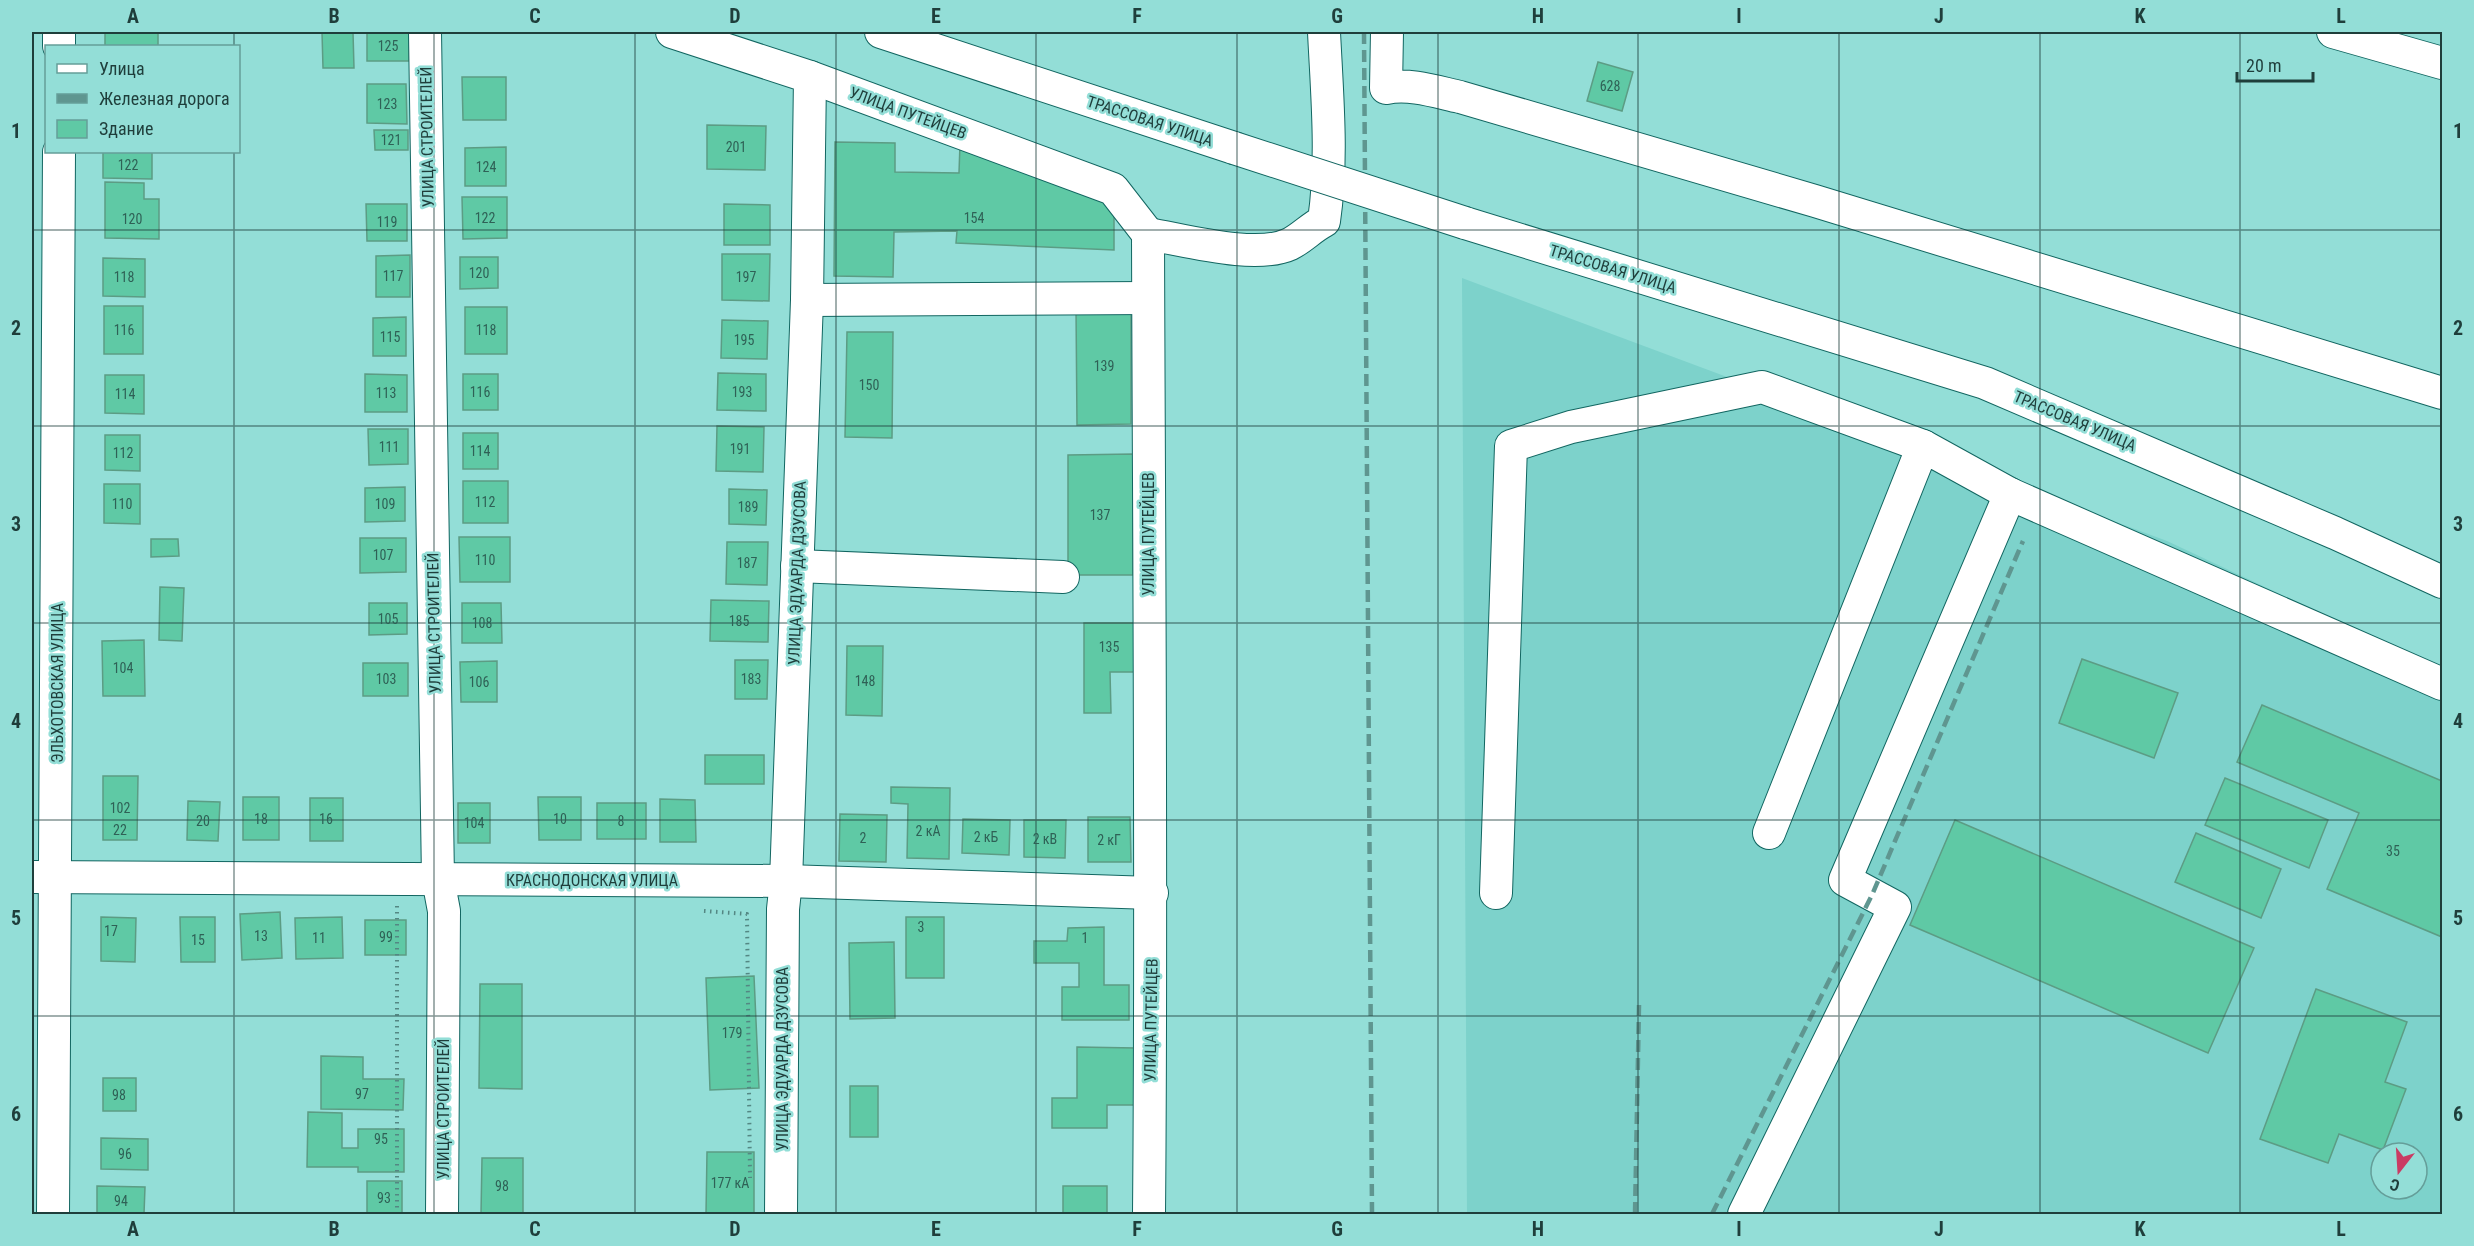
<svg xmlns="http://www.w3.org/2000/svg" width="2474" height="1246" font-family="'Roboto Condensed',sans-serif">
<rect width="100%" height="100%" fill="#93ded7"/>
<!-- built -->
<path fill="#7dd2cb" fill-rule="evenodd" d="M 1462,278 L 2167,541 L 2442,670 L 2442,1214 L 1467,1214 ZM 2381,1153 L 2417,1153 L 2417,1189 L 2381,1189 Z"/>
<!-- building -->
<g fill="#5fc9a5" stroke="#5c9c84" stroke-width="1.5">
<rect x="105" y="32" width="53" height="14"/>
<polygon points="322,32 353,32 354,68 323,68"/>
<rect x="367" y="32" width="42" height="29"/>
<polygon points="1598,62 1633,72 1622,111 1587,101"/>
<polygon points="462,77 506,77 506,120 463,120"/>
<polygon points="367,84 406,84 407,124 367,123"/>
<polygon points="707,125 766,126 765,170 707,169"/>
<polygon points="374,130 408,130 408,150 375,150"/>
<polygon points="835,142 895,143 895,172 959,173 960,144 1114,205 1114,250 956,243 957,231 894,232 893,277 834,276"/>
<polygon points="506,147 506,186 465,186 465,148"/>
<polygon points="103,152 152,152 152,179 103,178"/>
<polygon points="105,182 144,183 144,199 159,199 159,239 105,238"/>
<polygon points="462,197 507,197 507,238 463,239"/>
<polygon points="366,204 407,204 407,241 367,241"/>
<polygon points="724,204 770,205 770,245 724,245"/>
<polygon points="722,254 770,254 769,301 722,300"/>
<polygon points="410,255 410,297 376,297 376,256"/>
<polygon points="460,257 498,257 498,288 460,289"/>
<polygon points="103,258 145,259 145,297 103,296"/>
<rect x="104" y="306" width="39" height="48"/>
<rect x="465" y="307" width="42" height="47"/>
<polygon points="1076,308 1131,308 1131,424 1077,425"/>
<polygon points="406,317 406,356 373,356 373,318"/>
<polygon points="722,320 768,321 767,359 721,358"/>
<polygon points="847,332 893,332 892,438 845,437"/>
<polygon points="718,373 766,374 766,411 717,410"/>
<polygon points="365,374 407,375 407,412 365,412"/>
<rect x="463" y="374" width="35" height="36"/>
<polygon points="105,375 144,375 144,414 105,413"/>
<polygon points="717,426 764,427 763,472 716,471"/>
<polygon points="368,429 408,429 408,464 369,465"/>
<rect x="463" y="433" width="35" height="36"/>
<polygon points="105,435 140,435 140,471 105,470"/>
<polygon points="1133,454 1133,575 1068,575 1068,455"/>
<rect x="463" y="481" width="45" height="42"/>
<polygon points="104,484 140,484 140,524 104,523"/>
<polygon points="405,487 405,521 365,522 365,488"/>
<polygon points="729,489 767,490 766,525 729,524"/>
<polygon points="459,537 510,537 510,582 460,582"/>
<polygon points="360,538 406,538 406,572 360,573"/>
<polygon points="151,539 178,539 179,556 151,557"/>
<polygon points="727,542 768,542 767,585 726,584"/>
<polygon points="160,587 184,588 182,641 159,640"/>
<polygon points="711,600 769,601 768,642 710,641"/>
<polygon points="369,603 407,603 407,634 369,635"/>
<polygon points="462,603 501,603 502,643 462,643"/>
<polygon points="1084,623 1134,623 1134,672 1110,672 1111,713 1084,713"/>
<polygon points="144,640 145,696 103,696 102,641"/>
<polygon points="847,646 883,646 882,716 846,715"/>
<polygon points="2082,659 2178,693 2154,758 2059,723"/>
<polygon points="735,660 768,660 767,699 735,699"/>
<polygon points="497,661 497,702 461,702 460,662"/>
<rect x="363" y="663" width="45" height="33"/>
<polygon points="2262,705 2442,781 2442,937 2327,889 2359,813 2237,762"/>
<rect x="705" y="755" width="59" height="29"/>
<polygon points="103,776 138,776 137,840 103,840"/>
<polygon points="2225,778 2328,820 2309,868 2205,825"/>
<polygon points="891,787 950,788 949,859 907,858 908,804 891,803"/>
<rect x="243" y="797" width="36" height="43"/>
<polygon points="538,797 581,797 581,840 539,840"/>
<rect x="310" y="798" width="33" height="43"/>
<polygon points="660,799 695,800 696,842 660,842"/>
<polygon points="188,801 220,802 218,841 187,840"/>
<rect x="458" y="803" width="32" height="40"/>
<rect x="597" y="803" width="49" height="36"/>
<polygon points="840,814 887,815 886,862 839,861"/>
<polygon points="1088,817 1130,817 1131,862 1088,862"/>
<polygon points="963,819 1010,820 1009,855 962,853"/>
<polygon points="1024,820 1066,820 1065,858 1024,857"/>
<polygon points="1955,820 2254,948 2208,1053 1910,925"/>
<polygon points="2196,833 2281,869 2261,918 2175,882"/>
<polygon points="280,912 282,958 242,960 240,914"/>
<polygon points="101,917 136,918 135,962 101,961"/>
<polygon points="180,917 215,917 215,962 181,962"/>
<polygon points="342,917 343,958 296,959 295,918"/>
<rect x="906" y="917" width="38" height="61"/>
<rect x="365" y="920" width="41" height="35"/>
<polygon points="1104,927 1104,985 1129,985 1129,1020 1062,1020 1062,987 1079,987 1079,963 1034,963 1034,941 1067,941 1068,928"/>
<polygon points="894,942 895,1018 850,1019 849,943"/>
<polygon points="754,976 759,1088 710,1090 706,978"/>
<polygon points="480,984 522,984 522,1089 479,1088"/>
<polygon points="2316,989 2407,1022 2385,1082 2406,1089 2383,1150 2339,1134 2328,1163 2260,1139"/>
<polygon points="1077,1047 1136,1048 1136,1105 1107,1105 1107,1128 1052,1128 1052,1098 1077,1098"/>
<polygon points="321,1056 363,1057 363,1079 404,1079 403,1110 321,1109"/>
<rect x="103" y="1078" width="33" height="33"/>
<rect x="850" y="1086" width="28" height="51"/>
<polygon points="308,1112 342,1113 342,1148 358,1148 358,1129 404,1129 404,1172 358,1172 358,1167 307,1167"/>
<polygon points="101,1138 148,1139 148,1170 101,1169"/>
<polygon points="707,1152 754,1152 754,1214 706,1214"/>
<polygon points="482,1158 523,1158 523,1214 481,1214"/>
<rect x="367" y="1181" width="35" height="33"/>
<polygon points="97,1186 145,1187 144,1214 97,1214"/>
<rect x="1063" y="1186" width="44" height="28"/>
</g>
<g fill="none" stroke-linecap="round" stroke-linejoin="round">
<defs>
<g id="minor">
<polyline points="425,32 438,879 444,911 442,1214"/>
<polyline points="672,32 810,77 807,300 786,881 783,909 781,1214"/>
<polyline points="881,32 1234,148"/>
<path d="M 1387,32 L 1386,88 C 1410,83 1437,92 1460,97 L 1815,201 L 2442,393"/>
<polyline points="2333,32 2442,63"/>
<polyline points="59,46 59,32"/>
<path d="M 810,77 L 1113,189 L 1148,234 C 1149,561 1152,888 1149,1214"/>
<polyline points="1465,223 1985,383 2335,533 2442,582"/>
<path d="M 1148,234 C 1185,240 1256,260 1290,244 C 1302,238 1312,227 1324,221 C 1333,159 1327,94 1324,32"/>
<polyline points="807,300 1148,298"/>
<polyline points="797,566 1063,577"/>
<polyline points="1769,833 1923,446 2010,494 2442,684"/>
<polyline points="32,877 786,881 1152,893"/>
<polyline points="1496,893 1511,446 1571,427 1762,387 1923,446"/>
<polyline points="53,1214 59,152"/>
<polyline points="1744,1214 1895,907 1845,880 2010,494"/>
</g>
</defs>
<!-- minor casing -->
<use href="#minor" stroke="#126661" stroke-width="34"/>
<!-- path -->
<g stroke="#548783" stroke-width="4" stroke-dasharray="1.5 4.5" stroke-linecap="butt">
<polyline points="397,906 397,1214"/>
<polyline points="704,911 747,914 750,1178"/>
</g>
<!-- minor -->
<use href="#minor" stroke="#fff" stroke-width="32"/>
<!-- rail -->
<g stroke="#5f9690" stroke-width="4.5" stroke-dasharray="12 6" stroke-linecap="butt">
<polyline points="1364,32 1372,1214"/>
<polyline points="1635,1214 1639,1005"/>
<polyline points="1712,1214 1872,895 2023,541"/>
</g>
<defs>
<polyline id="minor-bridge" points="1234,148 1465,223"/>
</defs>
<!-- minor-bridge casing -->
<use href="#minor-bridge" stroke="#126661" stroke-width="34" stroke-linecap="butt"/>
<!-- minor-bridge -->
<use href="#minor-bridge" stroke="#fff" stroke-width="32"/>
</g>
<!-- grid -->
<path fill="none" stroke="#1f3e3b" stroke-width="1.5" stroke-opacity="0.55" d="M 234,32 L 234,46M 434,32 L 434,1214M 635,32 L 635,1214M 836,32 L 836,1214M 1036,32 L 1036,1214M 1237,32 L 1237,1214M 1438,32 L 1438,1214M 1638,32 L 1638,1214M 1839,32 L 1839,1214M 2040,32 L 2040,1214M 2240,32 L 2240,1214M 234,152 L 234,1214M 32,230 L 2442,230M 32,426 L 2442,426M 32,623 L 2442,623M 32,820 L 2442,820M 32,1016 L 2442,1016"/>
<g text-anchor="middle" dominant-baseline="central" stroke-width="5" stroke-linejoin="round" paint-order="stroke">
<!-- number labels -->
<g font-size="14" fill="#2f6156">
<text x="388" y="46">125</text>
<text x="1610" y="86">628</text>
<text x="387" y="104">123</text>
<text x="391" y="140">121</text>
<text x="736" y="147">201</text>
<text x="128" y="165">122</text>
<text x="486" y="167">124</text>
<text x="485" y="218">122</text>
<text x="974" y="218">154</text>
<text x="132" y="219">120</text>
<text x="387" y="222">119</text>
<text x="479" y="273">120</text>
<text x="393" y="276">117</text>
<text x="124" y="277">118</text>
<text x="746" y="277">197</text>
<text x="124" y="330">116</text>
<text x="486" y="330">118</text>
<text x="390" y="337">115</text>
<text x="744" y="340">195</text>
<text x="1104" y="366">139</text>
<text x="869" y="385">150</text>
<text x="480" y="392">116</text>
<text x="742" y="392">193</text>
<text x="386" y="393">113</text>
<text x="125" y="394">114</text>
<text x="389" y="447">111</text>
<text x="740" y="449">191</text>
<text x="480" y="451">114</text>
<text x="123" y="453">112</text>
<text x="485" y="502">112</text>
<text x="122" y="504">110</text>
<text x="385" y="504">109</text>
<text x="748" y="507">189</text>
<text x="1100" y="515">137</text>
<text x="383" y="555">107</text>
<text x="485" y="560">110</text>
<text x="747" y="563">187</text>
<text x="388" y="619">105</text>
<text x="739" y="621">185</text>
<text x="482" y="623">108</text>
<text x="1109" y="647">135</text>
<text x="123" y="668">104</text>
<text x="386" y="679">103</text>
<text x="751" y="679">183</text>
<text x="865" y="681">148</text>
<text x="479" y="682">106</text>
<text x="120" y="808">102</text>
<text x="261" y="819">18</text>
<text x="326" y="819">16</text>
<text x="560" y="819">10</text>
<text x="203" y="821">20</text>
<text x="621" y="821">8</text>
<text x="474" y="823">104</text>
<text x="120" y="830">22</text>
<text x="928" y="831">2 кА</text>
<text x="986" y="837">2 кБ</text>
<text x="863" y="838">2</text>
<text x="1045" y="839">2 кВ</text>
<text x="1109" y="840">2 кГ</text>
<text x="2393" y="851">35</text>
<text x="921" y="927">3</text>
<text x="111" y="931">17</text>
<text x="261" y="936">13</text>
<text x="386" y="937">99</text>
<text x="319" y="938">11</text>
<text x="1085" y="938">1</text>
<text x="198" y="940">15</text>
<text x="732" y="1033">179</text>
<text x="362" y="1094">97</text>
<text x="119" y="1095">98</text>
<text x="381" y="1139">95</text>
<text x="125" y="1154">96</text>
<text x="730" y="1183">177 кА</text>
<text x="502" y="1186">98</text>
<text x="384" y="1198">93</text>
<text x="121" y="1201">94</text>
</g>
<!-- street labels -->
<g font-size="16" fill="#1f3e3b" stroke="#93ded7">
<text transform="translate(908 113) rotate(20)">УЛИЦА ПУТЕЙЦЕВ</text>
<text transform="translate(1150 121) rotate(18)">ТРАССОВАЯ УЛИЦА</text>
<text transform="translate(427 137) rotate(-91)">УЛИЦА СТРОИТЕЛЕЙ</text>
<text transform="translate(1613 269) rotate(17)">ТРАССОВАЯ УЛИЦА</text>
<text transform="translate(2075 421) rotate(23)">ТРАССОВАЯ УЛИЦА</text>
<text transform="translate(1148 534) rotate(-90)">УЛИЦА ПУТЕЙЦЕВ</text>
<text transform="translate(797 573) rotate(-88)">УЛИЦА ЭДУАРДА ДЗУСОВА</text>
<text transform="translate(434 623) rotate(-91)">УЛИЦА СТРОИТЕЛЕЙ</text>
<text transform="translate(57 683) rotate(-90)">ЭЛЬХОТОВСКАЯ УЛИЦА</text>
<text x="592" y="880">КРАСНОДОНСКАЯ УЛИЦА</text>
<text transform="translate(1151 1020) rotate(-89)">УЛИЦА ПУТЕЙЦЕВ</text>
<text transform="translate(782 1059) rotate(-90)">УЛИЦА ЭДУАРДА ДЗУСОВА</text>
<text transform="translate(443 1109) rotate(-90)">УЛИЦА СТРОИТЕЛЕЙ</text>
</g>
</g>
<!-- border -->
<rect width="2474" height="1246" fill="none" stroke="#93ded7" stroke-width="66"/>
<!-- legend -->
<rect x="45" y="45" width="195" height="108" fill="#93ded7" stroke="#659e99" stroke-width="1.5"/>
<rect x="57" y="64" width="30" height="9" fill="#ffffff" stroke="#659e99" stroke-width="1.5"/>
<text x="99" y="75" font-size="18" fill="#1f3e3b">Улица</text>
<rect x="57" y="94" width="30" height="9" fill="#5f9690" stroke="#659e99" stroke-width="1.5"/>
<text x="99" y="105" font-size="18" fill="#1f3e3b">Железная дорога</text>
<rect x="57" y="120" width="30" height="18" fill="#5fc9a5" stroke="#659e99" stroke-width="1.5"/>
<text x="99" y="135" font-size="18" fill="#1f3e3b">Здание</text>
<!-- north arrow -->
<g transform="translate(2399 1171) rotate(197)"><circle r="28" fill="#93ded7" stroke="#659e99" stroke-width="1.5"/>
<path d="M0-4.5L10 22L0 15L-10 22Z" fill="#ca3b63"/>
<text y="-9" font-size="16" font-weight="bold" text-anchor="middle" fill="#1f3e3b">С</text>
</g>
<!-- scale -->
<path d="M2237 72v9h76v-9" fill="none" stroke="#1f3e3b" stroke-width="3"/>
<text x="2246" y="72" font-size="18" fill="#1f3e3b" stroke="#93ded7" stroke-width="4.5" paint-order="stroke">20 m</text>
<rect x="33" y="33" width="2408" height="1180" fill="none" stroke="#1f3e3b" stroke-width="2"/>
<g font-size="20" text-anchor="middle" font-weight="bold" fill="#1f3e3b">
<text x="133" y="23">A</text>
<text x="334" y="23">B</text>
<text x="535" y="23">C</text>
<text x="735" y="23">D</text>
<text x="936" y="23">E</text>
<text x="1137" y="23">F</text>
<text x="1337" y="23">G</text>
<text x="1538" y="23">H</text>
<text x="1739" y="23">I</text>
<text x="1939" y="23">J</text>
<text x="2140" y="23">K</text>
<text x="2341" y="23">L</text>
<text x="16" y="138">1</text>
<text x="2458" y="138">1</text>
<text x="16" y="335">2</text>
<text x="2458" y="335">2</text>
<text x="16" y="531">3</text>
<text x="2458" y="531">3</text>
<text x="16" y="728">4</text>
<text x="2458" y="728">4</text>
<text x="16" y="925">5</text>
<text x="2458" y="925">5</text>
<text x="16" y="1121">6</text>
<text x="2458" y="1121">6</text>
<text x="133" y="1236">A</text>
<text x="334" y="1236">B</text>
<text x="535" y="1236">C</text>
<text x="735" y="1236">D</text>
<text x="936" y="1236">E</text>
<text x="1137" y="1236">F</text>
<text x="1337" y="1236">G</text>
<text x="1538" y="1236">H</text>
<text x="1739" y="1236">I</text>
<text x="1939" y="1236">J</text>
<text x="2140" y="1236">K</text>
<text x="2341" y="1236">L</text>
</g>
</svg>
